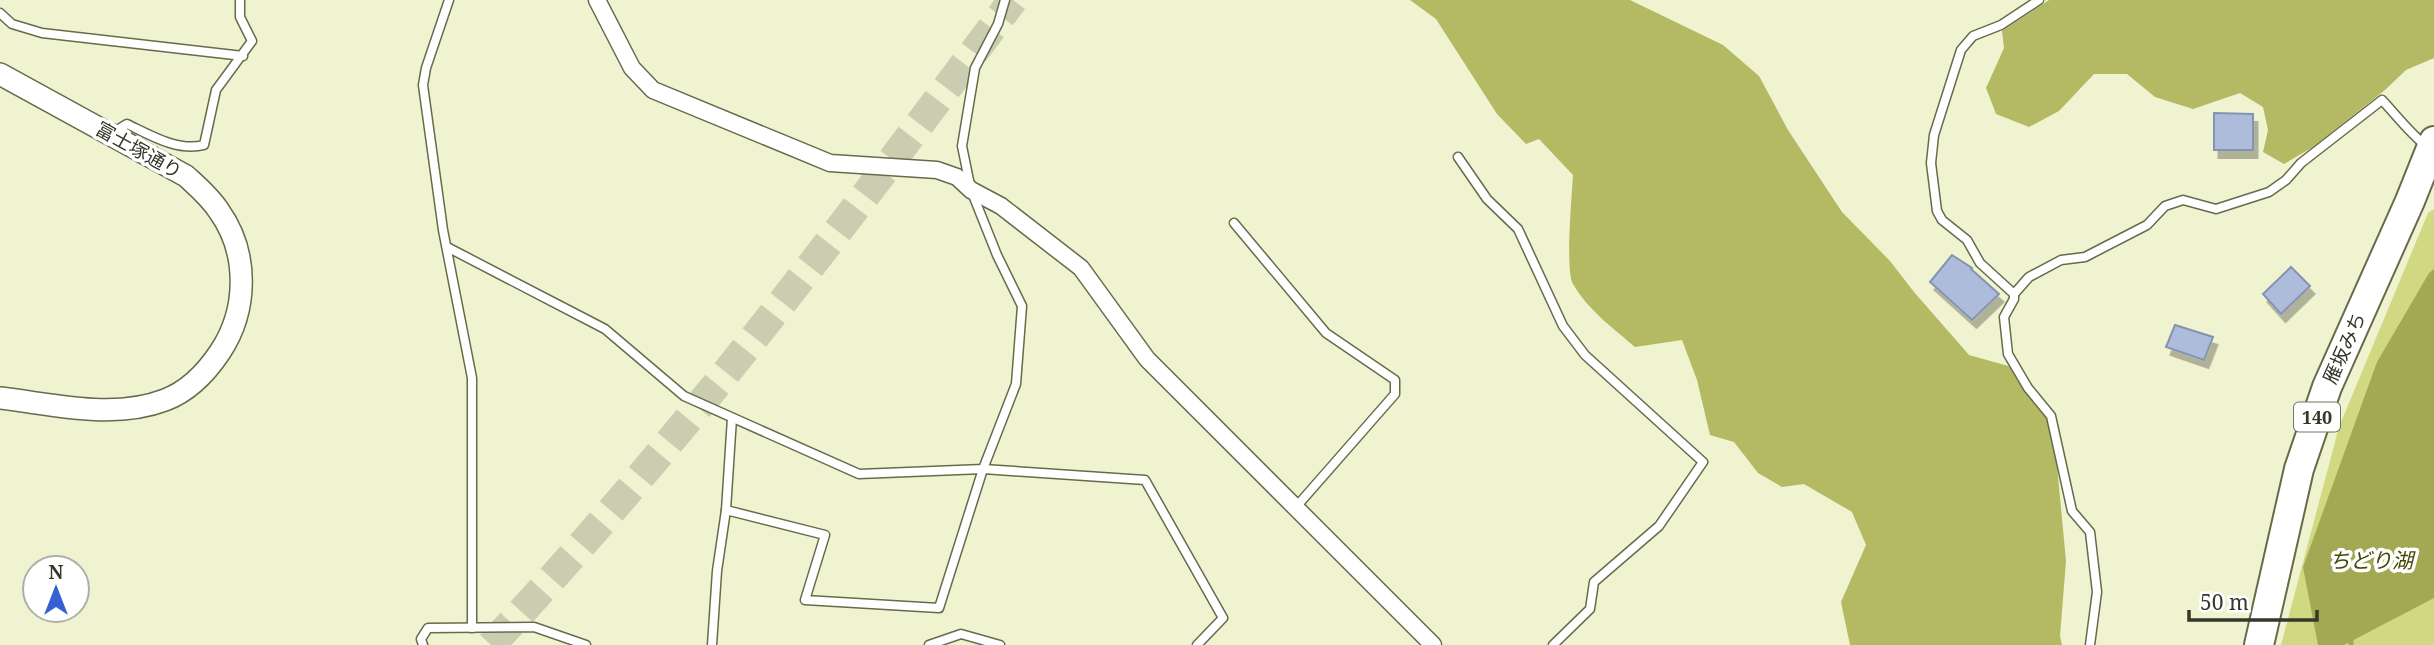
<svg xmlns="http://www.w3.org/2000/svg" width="2434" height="645" font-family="'Noto Serif','Noto Sans JP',serif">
<defs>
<filter id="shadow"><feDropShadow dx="4.5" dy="8" stdDeviation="0" flood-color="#0004"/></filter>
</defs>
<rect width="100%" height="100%" fill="#eff3d0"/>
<!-- green -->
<polygon fill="#d0d882" points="2434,209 2434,645 2281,645 2339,427 2428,213"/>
<!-- forest -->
<g fill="#b3ba63">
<path d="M 1410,0 L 1630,0 L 1723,45 L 1759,76 L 1788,130 L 1842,212 L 1890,261 L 1914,292 L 1969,355 L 2019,369 L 2053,423 L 2066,561 L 2060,636 L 2062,645 L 1850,645 L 1841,602 L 1866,545 L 1852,512 L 1804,484 L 1782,487 L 1758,473 L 1734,442 L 1710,435 L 1697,380 L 1682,340 L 1635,347 C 1613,328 1588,310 1573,284 C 1565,270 1572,195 1573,175 L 1539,139 L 1526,144 L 1497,114 L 1436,19 Z"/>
<polygon points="2049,0 2434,0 2434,58 2406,70 2385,90 2313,147 2284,164 2263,152 2268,130 2263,107 2240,93 2193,109 2155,97 2127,74 2094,74 2059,111 2029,127 1996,114 1986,88 2004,48 2002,31"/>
</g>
<!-- water -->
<polygon fill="#a2a952" points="2434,269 2434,598 2344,645 2318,645 2303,567 2377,362 2429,273"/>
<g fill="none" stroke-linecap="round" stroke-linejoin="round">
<!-- stream -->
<polyline stroke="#a2a952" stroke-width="5" points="2351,645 2351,641"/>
</g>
<!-- building -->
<g fill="#adbcda" stroke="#8693b0" stroke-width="2" filter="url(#shadow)">
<polygon points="2214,113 2253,114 2253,150 2214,150"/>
<polygon points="1952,255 1972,268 1971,269 1999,294 1972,320 1930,282"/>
<polygon points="2291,267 2310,286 2281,314 2263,294"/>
<polygon points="2175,325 2213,337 2204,360 2166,347"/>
</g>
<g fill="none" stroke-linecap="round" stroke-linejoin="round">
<!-- motorway-tunnel -->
<path stroke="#cacdaf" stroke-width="30" stroke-dasharray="30 15" stroke-linecap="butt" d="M 491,645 C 681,442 846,222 1013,0"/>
<defs>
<g id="service">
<polyline points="449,0 426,68 423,85 443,230 472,378 472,628"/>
<path d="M 2039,0 L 2001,25 L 1973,36 L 1961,50 L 1934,135 L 1931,163 L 1937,211 L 1942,220 L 1967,240 L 1980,263 L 2014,294 L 2029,277 L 2061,260 L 2085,257 L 2147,225 L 2165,206 L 2183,200 L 2216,209 L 2269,192 L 2286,180 L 2301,163 L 2382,100 C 2397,116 2409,132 2425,145"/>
<polyline points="0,13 12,24 42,33 243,56"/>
<path d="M 114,132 L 127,124 C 150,135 178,152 204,145 L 216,90 L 252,41 L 240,17 L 240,0"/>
<polyline points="1458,157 1487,199 1518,229 1563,326 1585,355 1703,462 1659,526 1594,582 1590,609 1553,645"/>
<polyline points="1234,223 1326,333 1395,380 1395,394 1296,507"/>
<polyline points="447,247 605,329 684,396 859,474 983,469 1016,384 1022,306 997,255 971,190 962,146 975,68 998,24 1005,0"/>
<polyline points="2014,294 2014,299 2004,317 2008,354 2028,388 2051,416 2072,511 2090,532 2097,592 2090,645"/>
<polyline points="726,510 732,418"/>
<polyline points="423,645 421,639 428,628 534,627 586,645"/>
<polyline points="712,645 717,571 726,510 825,535 805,600 939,608 983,469 1145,480 1223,618 1197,645"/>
<polyline points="929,645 961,634 1000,645"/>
</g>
<polyline id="minor" points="597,0 632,68 653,90 830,163 937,170 957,177 971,190 1001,206 1081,268 1147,359 1433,645"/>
<path id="tertiary" d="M 0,74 L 186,176 C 198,187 210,197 219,211 C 249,253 248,310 220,352 C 206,373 189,391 165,400 C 113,420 53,404 0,398"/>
<polyline id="trunk" points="2259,645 2299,469 2327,387 2410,201 2434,141"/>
</defs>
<!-- service casing -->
<use href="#service" stroke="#676b4c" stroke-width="11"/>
<!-- minor casing -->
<use href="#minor" stroke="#676b4c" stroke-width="19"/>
<!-- tertiary casing -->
<use href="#tertiary" stroke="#676b4c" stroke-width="24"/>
<!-- trunk casing -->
<use href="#trunk" stroke="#676b4c" stroke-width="32"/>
<!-- service -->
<use href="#service" stroke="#fff" stroke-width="8"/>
<!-- minor -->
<use href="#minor" stroke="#fff" stroke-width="16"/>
<!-- tertiary -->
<use href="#tertiary" stroke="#fff" stroke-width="21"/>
<!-- trunk -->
<use href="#trunk" stroke="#fff" stroke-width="28"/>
</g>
<g text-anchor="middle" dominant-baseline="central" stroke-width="7" stroke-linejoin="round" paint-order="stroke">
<!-- shield labels -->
<rect fill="#fff" stroke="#72736a" stroke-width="2" x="2294" y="402.5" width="46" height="29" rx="5"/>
<g font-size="18" font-weight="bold" fill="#36372a">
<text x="2317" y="417">140</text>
</g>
<!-- street labels -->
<g font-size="19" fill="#36372a" stroke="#fff">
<text transform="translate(139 150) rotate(29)">富士塚通り</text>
<text transform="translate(2344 348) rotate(-66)">雁坂みち</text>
</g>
<!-- water labels -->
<g font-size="21" font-style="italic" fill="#444801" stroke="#fff">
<text x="2371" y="560">ちどり湖</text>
</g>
</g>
<!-- north arrow -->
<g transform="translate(56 589)"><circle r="33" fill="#ffffff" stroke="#afafaa" stroke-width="2"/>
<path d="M0-5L12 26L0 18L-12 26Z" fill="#3761d2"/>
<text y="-10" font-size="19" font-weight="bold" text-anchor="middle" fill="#36372a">N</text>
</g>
<!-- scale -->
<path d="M2189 610v10h128v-10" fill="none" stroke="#36372a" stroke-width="3.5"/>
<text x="2200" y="610" font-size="21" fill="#36372a" stroke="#ffffff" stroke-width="5" paint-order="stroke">50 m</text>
</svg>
